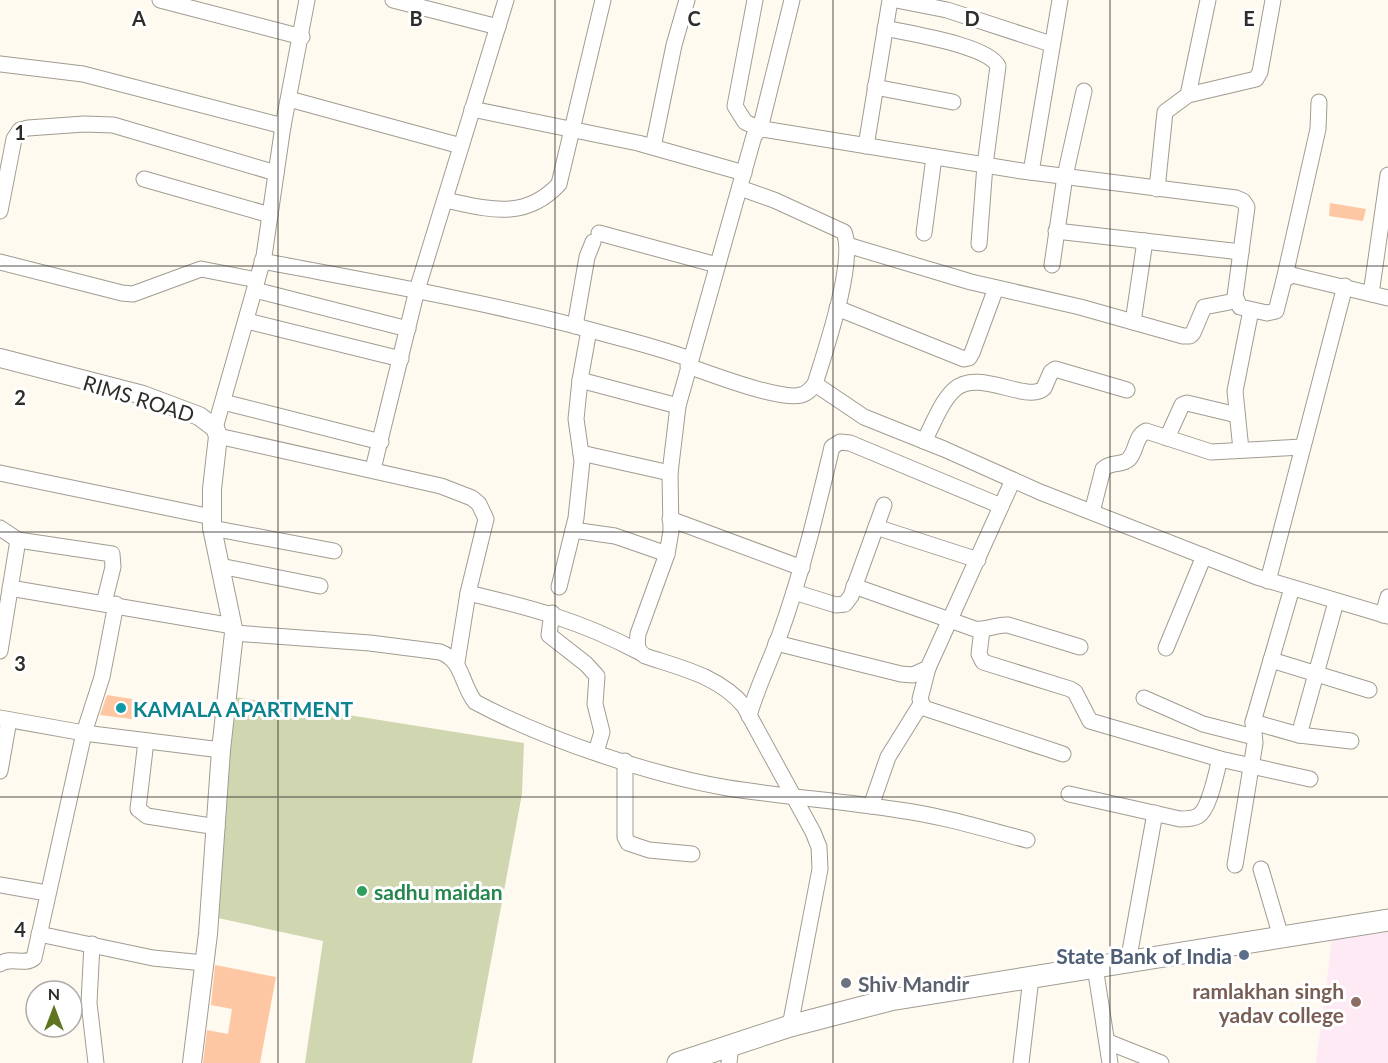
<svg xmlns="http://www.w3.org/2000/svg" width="1388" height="1063" font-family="Lato,sans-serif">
<rect width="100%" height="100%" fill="#fffaef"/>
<!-- education -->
<polygon fill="#feeaf4" points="1388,932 1388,1063 1316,1063 1332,940"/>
<!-- green -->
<polygon fill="#d0d7b0" points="229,696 524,743 522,794 472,1063 305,1063 323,941 218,918"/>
<!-- building -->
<g fill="#fdc7a3">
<polygon points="1330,203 1366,209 1363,221 1329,216"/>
<polygon points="107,695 145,701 139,720 100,715"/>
<polygon points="215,965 276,977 260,1063 203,1063 207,1030 228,1034 232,1009 211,1005"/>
</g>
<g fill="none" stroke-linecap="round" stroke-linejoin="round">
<defs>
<g id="minor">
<polyline points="160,0 302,37"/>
<polyline points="393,0 498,27"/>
<polyline points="755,0 735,106 745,122 760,129 792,0"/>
<polyline points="896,0 947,10 1051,44"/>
<path d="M 885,28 C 910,34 987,45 998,66 L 985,165 L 979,244"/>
<polyline points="0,64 83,74 283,126"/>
<polyline points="875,87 953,102"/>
<polyline points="1188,95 1208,0"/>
<polyline points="289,99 461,146"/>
<polyline points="472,109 638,143 744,173"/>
<polyline points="866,146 890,0"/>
<polyline points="653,147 674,45 687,0"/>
<polyline points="1031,172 1060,0"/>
<polyline points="144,179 270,215"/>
<polyline points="1157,189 1165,112 1188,95 1256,79 1260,72 1273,0"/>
<path d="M 445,200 C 488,209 525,221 559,184 L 603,0"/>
<polyline points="0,211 14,139 20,130 28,128 84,124 113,125 276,173"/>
<polyline points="1056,231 1241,252"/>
<polyline points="599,233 717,265"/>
<polyline points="924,233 934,157"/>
<polyline points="847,245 971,282 1080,307 1183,336 1190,336 1193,333 1204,307 1235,301"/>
<path d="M 262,261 C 366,281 470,299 572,325 C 611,336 652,345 690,359"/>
<polyline points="0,262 122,293 133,294 201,269 257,280"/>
<polyline points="1052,265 1065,176 1084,91"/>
<polyline points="1284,280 1318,129 1319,102"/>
<polyline points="255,290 408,329"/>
<polyline points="1371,294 1388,175"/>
<polyline points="837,308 964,359 969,358 972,353 996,288"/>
<polyline points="247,321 401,359"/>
<polyline points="1133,322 1145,241"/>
<polyline points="575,326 587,257 593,242"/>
<path d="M 688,366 C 711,374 780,401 801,395 C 807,394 811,389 815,384 C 825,351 856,262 844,232 L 774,200 L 740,188"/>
<polyline points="580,380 678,406"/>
<polyline points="815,384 864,417 944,449 1040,492 1257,577 1388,616"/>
<polyline points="223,402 381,442"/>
<polyline points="215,428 264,256 283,126 307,0"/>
<polyline points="218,436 441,486 472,498 479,504 486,519 468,593 457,662"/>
<polyline points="1167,438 1182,405 1187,403 1237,415"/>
<path d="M 924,441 C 933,425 941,401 955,389 C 979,368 1028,404 1044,388 L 1051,372 L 1055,369 L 1127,390"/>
<polyline points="1241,450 1235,391 1251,310"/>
<polyline points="581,453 670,473"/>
<polyline points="373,469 417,290 506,0"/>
<polyline points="0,473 212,517"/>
<path d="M 1092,512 L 1103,469 C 1111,461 1122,466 1129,459 C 1137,450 1135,436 1146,431 L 1211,452 L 1302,447"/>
<polyline points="670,519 802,568"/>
<polyline points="876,527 978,560"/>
<polyline points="0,528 18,540 112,554 113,567 104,603"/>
<polyline points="212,528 334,551"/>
<polyline points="573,530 615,536 667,554"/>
<polyline points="220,566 320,586"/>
<polyline points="1268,581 1345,286"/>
<path d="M 854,586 L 975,629 C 987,631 995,624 1008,625 L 1080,647"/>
<polyline points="559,587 576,518 582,461 576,419 580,380 589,330"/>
<polyline points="10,588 233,626"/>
<polyline points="794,592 836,605 845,604 851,596 884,505"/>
<path d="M 468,593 C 532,608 581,621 639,652"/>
<polyline points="552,613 549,635 586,664 597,676 595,704 602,732 596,752"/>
<polyline points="1383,615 1388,597"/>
<polyline points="982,630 979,654 983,662 1070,689 1075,692 1090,721 1220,759 1310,779"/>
<path d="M 234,633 L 370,643 L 440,652 C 463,660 461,684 475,702 C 544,739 651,775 728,788 C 785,797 842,801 899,810 C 943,816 985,829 1027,840"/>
<polyline points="776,643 901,674 913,675 928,668 1013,480"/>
<polyline points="1166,648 1204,556"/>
<polyline points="0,651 18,540"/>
<polyline points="1271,660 1369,690"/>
<polyline points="928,668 920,699 924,708 1063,754"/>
<polyline points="1144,698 1203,724 1254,737"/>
<path d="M 749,716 C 757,687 770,662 780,634 C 802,573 817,510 832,447 L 840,442 L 850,443 L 1001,506"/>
<polyline points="0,718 84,733 221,750"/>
<polyline points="1253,722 1299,735 1351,741"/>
<polyline points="1299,735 1336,602"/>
<polyline points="146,741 138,809 147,816 217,827"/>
<polyline points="625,761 625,837 628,843 649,850 692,854"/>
<polyline points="0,771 9,720"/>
<path d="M 1069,794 L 1180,819 C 1186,819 1193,819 1198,816 C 1210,809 1216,772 1220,759"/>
<polyline points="871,806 888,757 921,704"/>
<polyline points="1235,865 1255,743 1253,722 1292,588"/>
<polyline points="1261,869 1281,937"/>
<polyline points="0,885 47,893"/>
<polyline points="39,934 153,958 204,963"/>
<polyline points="92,944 89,1003 96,1063"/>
<polyline points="1128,962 1155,813"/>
<path d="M 0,964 C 11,956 24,966 34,958 L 84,733 L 102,677 L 116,604"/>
<polyline points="1095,967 1110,1063"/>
<path d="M 790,1026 L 820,869 L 819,847 L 813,832 L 744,706 C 719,676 681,668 645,656 C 636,650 637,644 638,634 L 667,554 L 671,531 L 670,473 L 678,406 L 754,136 L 760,129 L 769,130 L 1022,171 L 1236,198 L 1243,201 L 1247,207 L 1235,296 L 1240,307 L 1267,313 L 1276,311 L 1284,280 L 1292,275 L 1388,298"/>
<polyline points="1108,1042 1161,1063"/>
<polyline points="729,1063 731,1045"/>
<polyline points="1021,1063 1031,978"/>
</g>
<polyline id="tertiary" points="0,358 143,395 199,416 215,428 218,436 212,489 212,528 234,633 221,750 208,934 192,1063"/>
<polyline id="secondary" points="678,1063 790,1026 890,1000 1388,920"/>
</defs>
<!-- minor casing -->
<use href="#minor" stroke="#a19c92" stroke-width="17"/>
<!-- tertiary casing -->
<use href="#tertiary" stroke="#a19c92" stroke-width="20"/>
<!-- secondary casing -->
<use href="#secondary" stroke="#a19c92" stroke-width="23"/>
<!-- minor -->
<use href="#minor" stroke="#fff" stroke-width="15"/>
<!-- tertiary -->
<use href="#tertiary" stroke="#fff" stroke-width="18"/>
<!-- secondary -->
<use href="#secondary" stroke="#fff" stroke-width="21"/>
</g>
<!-- grid -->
<path fill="none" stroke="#2f2d29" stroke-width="1.5" stroke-opacity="0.55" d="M 278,0 L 278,1063M 555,0 L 555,1063M 833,0 L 833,1063M 1110,0 L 1110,1063M 0,266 L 1388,266M 0,532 L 1388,532M 0,797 L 1388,797"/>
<!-- markers -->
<circle fill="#0f9aa8" stroke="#fff" stroke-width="2" cx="121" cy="708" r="6"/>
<circle fill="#2e9e5b" stroke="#fff" stroke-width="2" cx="362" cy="891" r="6"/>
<circle fill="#5c6f8a" stroke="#fff" stroke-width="2" cx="1244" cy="955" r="6"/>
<circle fill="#6b7280" stroke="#fff" stroke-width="2" cx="846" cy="983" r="6"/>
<circle fill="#8d6e63" stroke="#fff" stroke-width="2" cx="1356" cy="1002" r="6"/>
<g text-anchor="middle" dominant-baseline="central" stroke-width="6" stroke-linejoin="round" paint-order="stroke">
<!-- street labels -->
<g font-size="21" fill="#2f2d29" stroke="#fff">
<text transform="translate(139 398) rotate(17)">RIMS ROAD</text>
</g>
<!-- culture labels -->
<g font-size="21" font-weight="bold" fill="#0d838f" stroke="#fff" text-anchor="start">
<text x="133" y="708">KAMALA APARTMENT</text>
</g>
<!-- leisure labels -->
<g font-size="21" font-weight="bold" fill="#27864d" stroke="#fff" text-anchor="start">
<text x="374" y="891">sadhu maidan</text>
</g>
<!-- service labels -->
<g font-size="21" font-weight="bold" fill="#4e5e75" stroke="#fff" text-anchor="end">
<text x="1232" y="955">State Bank of India</text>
</g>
<!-- worship labels -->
<g font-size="21" font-weight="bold" fill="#5b616d" stroke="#fff" text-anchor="start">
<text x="858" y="983">Shiv Mandir</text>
</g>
<!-- education labels -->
<g font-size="21" font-weight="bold" fill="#785e54" stroke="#fff" text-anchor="end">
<text x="1344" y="990">ramlakhan singh<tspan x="1344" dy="24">yadav college</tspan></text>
</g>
</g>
<g font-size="20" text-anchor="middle" font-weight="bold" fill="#2f2d29" stroke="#fff" stroke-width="6" stroke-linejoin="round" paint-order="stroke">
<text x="139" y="26">A</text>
<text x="416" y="26">B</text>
<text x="694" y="26">C</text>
<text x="972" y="26">D</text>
<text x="1249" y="26">E</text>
<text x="20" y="140">1</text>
<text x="20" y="405">2</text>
<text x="20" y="671">3</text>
<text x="20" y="937">4</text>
</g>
<!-- north arrow -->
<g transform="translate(54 1009)"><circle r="28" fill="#ffffff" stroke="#acaba9" stroke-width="1.5"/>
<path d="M0-4.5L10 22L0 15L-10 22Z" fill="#617422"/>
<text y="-9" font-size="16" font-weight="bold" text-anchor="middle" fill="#2f2d29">N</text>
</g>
</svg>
